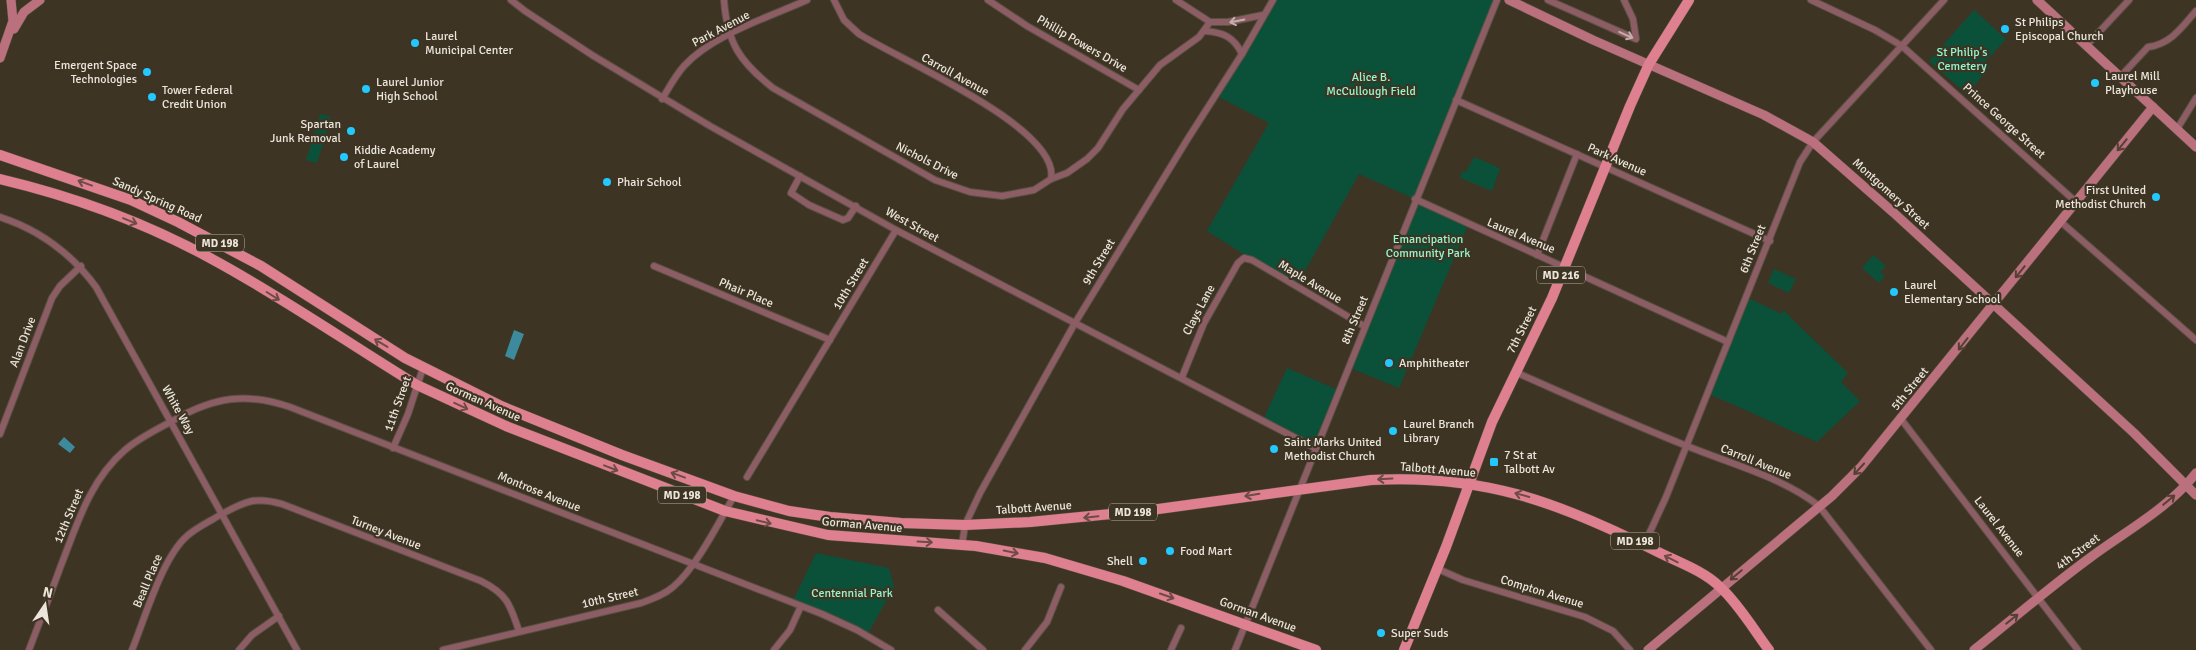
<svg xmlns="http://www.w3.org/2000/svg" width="2196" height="650" font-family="Signika,sans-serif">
<rect width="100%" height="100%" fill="#3d3424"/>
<!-- green -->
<g fill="#0b5139">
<polygon points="1273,0 1497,0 1415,199 1468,225 1399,388 1348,367 1415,199 1359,174 1296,287 1207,231 1269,123 1215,95"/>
<polygon points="1974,10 2006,39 1985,62 1990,67 1967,94 1929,61"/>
<polygon points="320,114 331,117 317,163 306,160"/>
<polygon points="1474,157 1500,168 1492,191 1460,178 1462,171 1466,172"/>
<polygon points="1873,255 1886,266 1880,272 1885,276 1879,283 1862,268"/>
<polygon points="1774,269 1796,279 1789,293 1768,283"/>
<polygon points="1746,297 1782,314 1783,310 1848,373 1841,382 1860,401 1817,442 1707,393"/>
<polygon points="1287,368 1338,390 1315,448 1263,420"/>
<polygon points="816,553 889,568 894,587 867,635 792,603"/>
</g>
<!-- water -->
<g fill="#3d8a9c">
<polygon points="514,330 524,334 514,360 505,356"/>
<polygon points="64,437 75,447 70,453 58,444"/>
</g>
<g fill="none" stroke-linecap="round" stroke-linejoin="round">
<defs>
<g id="street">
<polyline points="511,0 525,11 592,55 710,126 896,230 1315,448"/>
<path d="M 724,0 C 727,43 740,62 773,88 L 935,180 L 970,192 L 1002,196 L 1034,190 L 1051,179 L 1067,173 L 1087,159 L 1098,148 L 1123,109 L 1160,65 L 1199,37 L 1210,22"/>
<path d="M 834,0 L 844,20 L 859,34 C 898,59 1061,128 1051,179"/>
<polyline points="988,0 1027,26 1139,90"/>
<polyline points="1176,0 1210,22 1228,22 1263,15"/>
<polyline points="1548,0 1636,39 1633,19 1624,0"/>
<polyline points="1811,0 1875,30 1902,46 2076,202"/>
<path d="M 1204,31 C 1223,32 1234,37 1242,54"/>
<polyline points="2086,46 2129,0"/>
<path d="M 2120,77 L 2148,47 C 2171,44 2182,27 2196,11"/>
<path d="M 662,99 C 669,88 675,76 684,66 C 712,35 769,17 807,0"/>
<polyline points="1456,100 1770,241"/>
<polyline points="2177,129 2196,98"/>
<polyline points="800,176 791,193 809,205 843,220 848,218 856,206"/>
<polyline points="1415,199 1728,342"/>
<path d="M 0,217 C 40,230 71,253 96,287 L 297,650"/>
<polyline points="2061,222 2196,340"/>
<polyline points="1537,255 1577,154"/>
<polyline points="654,266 830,340"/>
<path d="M 1515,372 C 1572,397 1629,423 1687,446 C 1731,464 1782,477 1819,506 L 1931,650"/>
<polyline points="1182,377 1204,323 1238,263 1244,258 1252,260 1364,326"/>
<polyline points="1901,419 2078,650"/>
<polyline points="0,434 52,298 60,286 81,266"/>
<polyline points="393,448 408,414 423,368"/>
<polyline points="747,477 896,230"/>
<polyline points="962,545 965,525 980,493 1075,323 1187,140 1242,54 1273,0"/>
<polyline points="1644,545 1666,497 1800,162 1813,142 1944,0"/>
<polyline points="1438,569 1463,580 1585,617 1613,631 1630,650"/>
<polyline points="938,610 983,650"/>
<path d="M 29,650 C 39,623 50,596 60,568 C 77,525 89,481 125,450 C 140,437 158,429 174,420 C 214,397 246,392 290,407 L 822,614 L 857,630 L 891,650"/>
<path d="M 132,650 C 145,618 162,558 187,536 C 197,527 209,522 220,515 C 244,502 254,496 282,504 L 481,581 C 507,594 510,604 519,631"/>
<polyline points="239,650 252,635 279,616"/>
<path d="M 443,650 L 641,603 C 652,599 664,595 673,587 C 696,568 719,522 734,496"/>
<polyline points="774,650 790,630 801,606"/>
<polyline points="1025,650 1047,622 1061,587"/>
<polyline points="1171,650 1181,628"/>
<polyline points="1235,650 1497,0"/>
</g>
<g id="secondary">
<polyline points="1509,0 1593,40 1764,115 1813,142 1894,213 2134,433 2196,495"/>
<polyline points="2037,0 2196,147"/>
<polyline points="14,29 24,12 40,0"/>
<polyline points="0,58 13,21 11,0"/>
<polyline points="1648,650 1832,496 1861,467 2153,107"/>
<path d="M 1974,650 C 2013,619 2051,586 2091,557 C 2126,531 2169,508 2196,473"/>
</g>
<g id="primary">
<path d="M 0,155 L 131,200 L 178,222 L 261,266 L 405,358 L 501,406 L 622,455 L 734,496 L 789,511 L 830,517 L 901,523 L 965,525 L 1030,522 L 1151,510 L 1371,480 C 1482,474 1556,501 1654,550 C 1675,561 1703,570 1720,587 C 1738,603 1754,630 1769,650"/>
<path d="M 0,179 C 72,196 144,222 210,258 C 281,296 348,343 417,385 L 506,426 L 725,511 L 828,535 L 976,546 L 1045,558 L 1123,581 L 1316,650"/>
<polyline points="1404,650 1446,547 1492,422 1552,298 1630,106 1649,64 1689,0"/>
</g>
</defs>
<!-- street casing -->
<use href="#street" stroke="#595041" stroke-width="8"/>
<!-- secondary casing -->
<use href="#secondary" stroke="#595041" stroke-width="10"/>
<!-- primary casing -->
<use href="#primary" stroke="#595041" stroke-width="11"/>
<!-- street -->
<use href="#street" stroke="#8c5d64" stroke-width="6"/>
<!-- secondary -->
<use href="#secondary" stroke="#bb717d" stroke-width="9"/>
<!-- primary -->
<use href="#primary" stroke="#df8091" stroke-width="10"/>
</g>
<!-- one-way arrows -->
<defs><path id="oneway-shaft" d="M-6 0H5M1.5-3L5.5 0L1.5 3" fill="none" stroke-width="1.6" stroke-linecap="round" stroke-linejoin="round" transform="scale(1.25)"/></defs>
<g stroke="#c5afab">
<use href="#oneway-shaft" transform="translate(1237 21) rotate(168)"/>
<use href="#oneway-shaft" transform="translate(1626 35) rotate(24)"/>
</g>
<g stroke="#564036">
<use href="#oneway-shaft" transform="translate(2122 145) rotate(129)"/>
<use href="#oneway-shaft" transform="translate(2020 272) rotate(129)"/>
<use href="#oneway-shaft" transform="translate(1963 344) rotate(128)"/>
<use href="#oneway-shaft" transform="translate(1859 469) rotate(133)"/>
<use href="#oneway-shaft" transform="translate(2169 500) rotate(-40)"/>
<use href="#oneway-shaft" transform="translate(1736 575) rotate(140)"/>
<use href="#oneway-shaft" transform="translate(2012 619) rotate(-39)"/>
</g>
<g stroke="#6e4b45">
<use href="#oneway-shaft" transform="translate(85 183) rotate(-160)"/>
<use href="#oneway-shaft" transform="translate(130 221) rotate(22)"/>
<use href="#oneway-shaft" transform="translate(273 296) rotate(32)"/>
<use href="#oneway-shaft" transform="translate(381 343) rotate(-149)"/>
<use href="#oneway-shaft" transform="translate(461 406) rotate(25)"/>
<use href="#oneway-shaft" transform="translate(611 468) rotate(21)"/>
<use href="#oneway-shaft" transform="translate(678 475) rotate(-160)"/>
<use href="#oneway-shaft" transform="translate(1385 479) rotate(177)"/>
<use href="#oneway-shaft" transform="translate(1252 495) rotate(171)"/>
<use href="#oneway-shaft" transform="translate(1522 495) rotate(-165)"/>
<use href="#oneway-shaft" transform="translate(1091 517) rotate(174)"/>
<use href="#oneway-shaft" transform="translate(764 522) rotate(14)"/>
<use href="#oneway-shaft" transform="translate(925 542) rotate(3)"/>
<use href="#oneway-shaft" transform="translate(1011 552) rotate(12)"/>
<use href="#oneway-shaft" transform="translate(1671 559) rotate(-153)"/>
<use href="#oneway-shaft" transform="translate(1167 596) rotate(19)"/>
</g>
<!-- markers -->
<g fill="#23c9fe" stroke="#3d3424" stroke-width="2">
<circle cx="2005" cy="29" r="5"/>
<circle cx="415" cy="43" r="5"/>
<circle cx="147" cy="72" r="5"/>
<circle cx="2095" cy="83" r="5"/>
<circle cx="366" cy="89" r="5"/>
<circle cx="152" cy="97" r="5"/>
<circle cx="351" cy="131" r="5"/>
<circle cx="344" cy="157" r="5"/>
<circle cx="607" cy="182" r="5"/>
<circle cx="2156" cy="197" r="5"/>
<circle cx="1894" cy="292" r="5"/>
<circle cx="1389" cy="363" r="5"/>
<circle cx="1393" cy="431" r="5"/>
<circle cx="1274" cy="449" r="5"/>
<rect x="1489" y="457" width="10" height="10" rx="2.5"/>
<circle cx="1170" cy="551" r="5"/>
<circle cx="1143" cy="561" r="5"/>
<circle cx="1381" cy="633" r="5"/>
</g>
<g text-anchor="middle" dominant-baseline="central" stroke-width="4.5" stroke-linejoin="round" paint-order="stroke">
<!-- shield labels -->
<g fill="#3d3424" stroke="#b7b0a4" stroke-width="1">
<rect x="196" y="234.5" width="48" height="17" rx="4"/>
<rect x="1537" y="266.5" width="48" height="17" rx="4"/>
<rect x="658" y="486.5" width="48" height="17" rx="4"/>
<rect x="1109" y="503.5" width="48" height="17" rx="4"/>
<rect x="1611" y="532.5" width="48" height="17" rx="4"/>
</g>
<g font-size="11" font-weight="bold" fill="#ebe5db">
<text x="220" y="243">MD 198</text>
<text x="1561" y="275">MD 216</text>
<text x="682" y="495">MD 198</text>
<text x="1133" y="512">MD 198</text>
<text x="1635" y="541">MD 198</text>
</g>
<!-- poi labels -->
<g font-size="12" fill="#ebe5db" stroke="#3d3424" text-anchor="start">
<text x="2015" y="22">St Philips<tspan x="2015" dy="14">Episcopal Church</tspan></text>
<text x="425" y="36">Laurel<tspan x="425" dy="14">Municipal Center</tspan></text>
<text x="137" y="65" text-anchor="end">Emergent Space<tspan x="137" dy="14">Technologies</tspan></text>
<text x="2105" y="76">Laurel Mill<tspan x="2105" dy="14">Playhouse</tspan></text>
<text x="376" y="82">Laurel Junior<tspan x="376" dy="14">High School</tspan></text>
<text x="162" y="90">Tower Federal<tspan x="162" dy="14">Credit Union</tspan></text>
<text x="341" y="124" text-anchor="end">Spartan<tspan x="341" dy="14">Junk Removal</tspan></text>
<text x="354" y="150">Kiddie Academy<tspan x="354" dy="14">of Laurel</tspan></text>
<text x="617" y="182">Phair School</text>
<text x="2146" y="190" text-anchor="end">First United<tspan x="2146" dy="14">Methodist Church</tspan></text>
<text x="1904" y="285">Laurel<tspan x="1904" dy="14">Elementary School</tspan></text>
<text x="1399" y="363">Amphitheater</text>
<text x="1403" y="424">Laurel Branch<tspan x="1403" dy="14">Library</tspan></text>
<text x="1284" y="442">Saint Marks United<tspan x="1284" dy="14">Methodist Church</tspan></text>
<text x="1504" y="455">7 St at<tspan x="1504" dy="14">Talbott Av</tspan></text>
<text x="1180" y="551">Food Mart</text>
<text x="1133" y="561" text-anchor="end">Shell</text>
<text x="1391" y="633">Super Suds</text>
</g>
<!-- street labels -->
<g font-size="12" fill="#ebe5db" stroke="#3d3424">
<text transform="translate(721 29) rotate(-28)">Park Avenue</text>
<text transform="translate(1082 44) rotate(30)">Phillip Powers Drive</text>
<text transform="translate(955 75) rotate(29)">Carroll Avenue</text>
<text transform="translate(2004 121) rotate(42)">Prince George Street</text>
<text transform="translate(1617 160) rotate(24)">Park Avenue</text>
<text transform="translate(927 161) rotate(27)">Nichols Drive</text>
<text transform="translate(1891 194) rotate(42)">Montgomery Street</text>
<text transform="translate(157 200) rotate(24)">Sandy Spring Road</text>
<text transform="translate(912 225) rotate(29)">West Street</text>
<text transform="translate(1521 236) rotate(23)">Laurel Avenue</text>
<text transform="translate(1753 249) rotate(-68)">6th Street</text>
<text transform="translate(1099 262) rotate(-59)">9th Street</text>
<text transform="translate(1310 282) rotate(31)">Maple Avenue</text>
<text transform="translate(851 284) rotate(-59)">10th Street</text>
<text transform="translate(746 293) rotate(23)">Phair Place</text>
<text transform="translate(1199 310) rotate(-62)">Clays Lane</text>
<text transform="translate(1355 320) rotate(-67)">8th Street</text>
<text transform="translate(1522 330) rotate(-63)">7th Street</text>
<text transform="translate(23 342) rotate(-69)">Alan Drive</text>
<text transform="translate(1910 389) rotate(-51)">5th Street</text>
<text transform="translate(483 402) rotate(24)">Gorman Avenue</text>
<text transform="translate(398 404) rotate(-70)">11th Street</text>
<text transform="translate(178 410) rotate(61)">White Way</text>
<text transform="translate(1756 462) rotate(22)">Carroll Avenue</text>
<text transform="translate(1438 470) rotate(5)">Talbott Avenue</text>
<text transform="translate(539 492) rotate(22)">Montrose Avenue</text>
<text transform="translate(1034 508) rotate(-4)">Talbott Avenue</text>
<text transform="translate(69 516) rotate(-67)">12th Street</text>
<text transform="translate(862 525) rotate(5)">Gorman Avenue</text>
<text transform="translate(1999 527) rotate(52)">Laurel Avenue</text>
<text transform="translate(386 533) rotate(21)">Turney Avenue</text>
<text transform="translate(2078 552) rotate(-37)">4th Street</text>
<text transform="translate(148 581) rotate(-67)">Beall Place</text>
<text transform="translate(1542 592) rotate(17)">Compton Avenue</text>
<text transform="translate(610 598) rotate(-13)">10th Street</text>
<text transform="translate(1258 615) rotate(20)">Gorman Avenue</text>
</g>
<!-- park labels -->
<g font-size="12" fill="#95f5cb" stroke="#3d3424">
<text x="1962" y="52">St Philip's<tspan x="1962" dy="14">Cemetery</tspan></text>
<text x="1371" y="77">Alice B.<tspan x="1371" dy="14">McCullough Field</tspan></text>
<text x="1428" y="239">Emancipation<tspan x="1428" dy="14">Community Park</tspan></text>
<text x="852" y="593">Centennial Park</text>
</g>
</g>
<!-- north arrow -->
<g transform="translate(45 605) rotate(13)" stroke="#3d3424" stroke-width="4" paint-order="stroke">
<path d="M0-4L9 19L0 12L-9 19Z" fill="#ebe5db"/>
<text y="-8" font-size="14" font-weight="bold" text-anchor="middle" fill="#ebe5db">N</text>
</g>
</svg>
